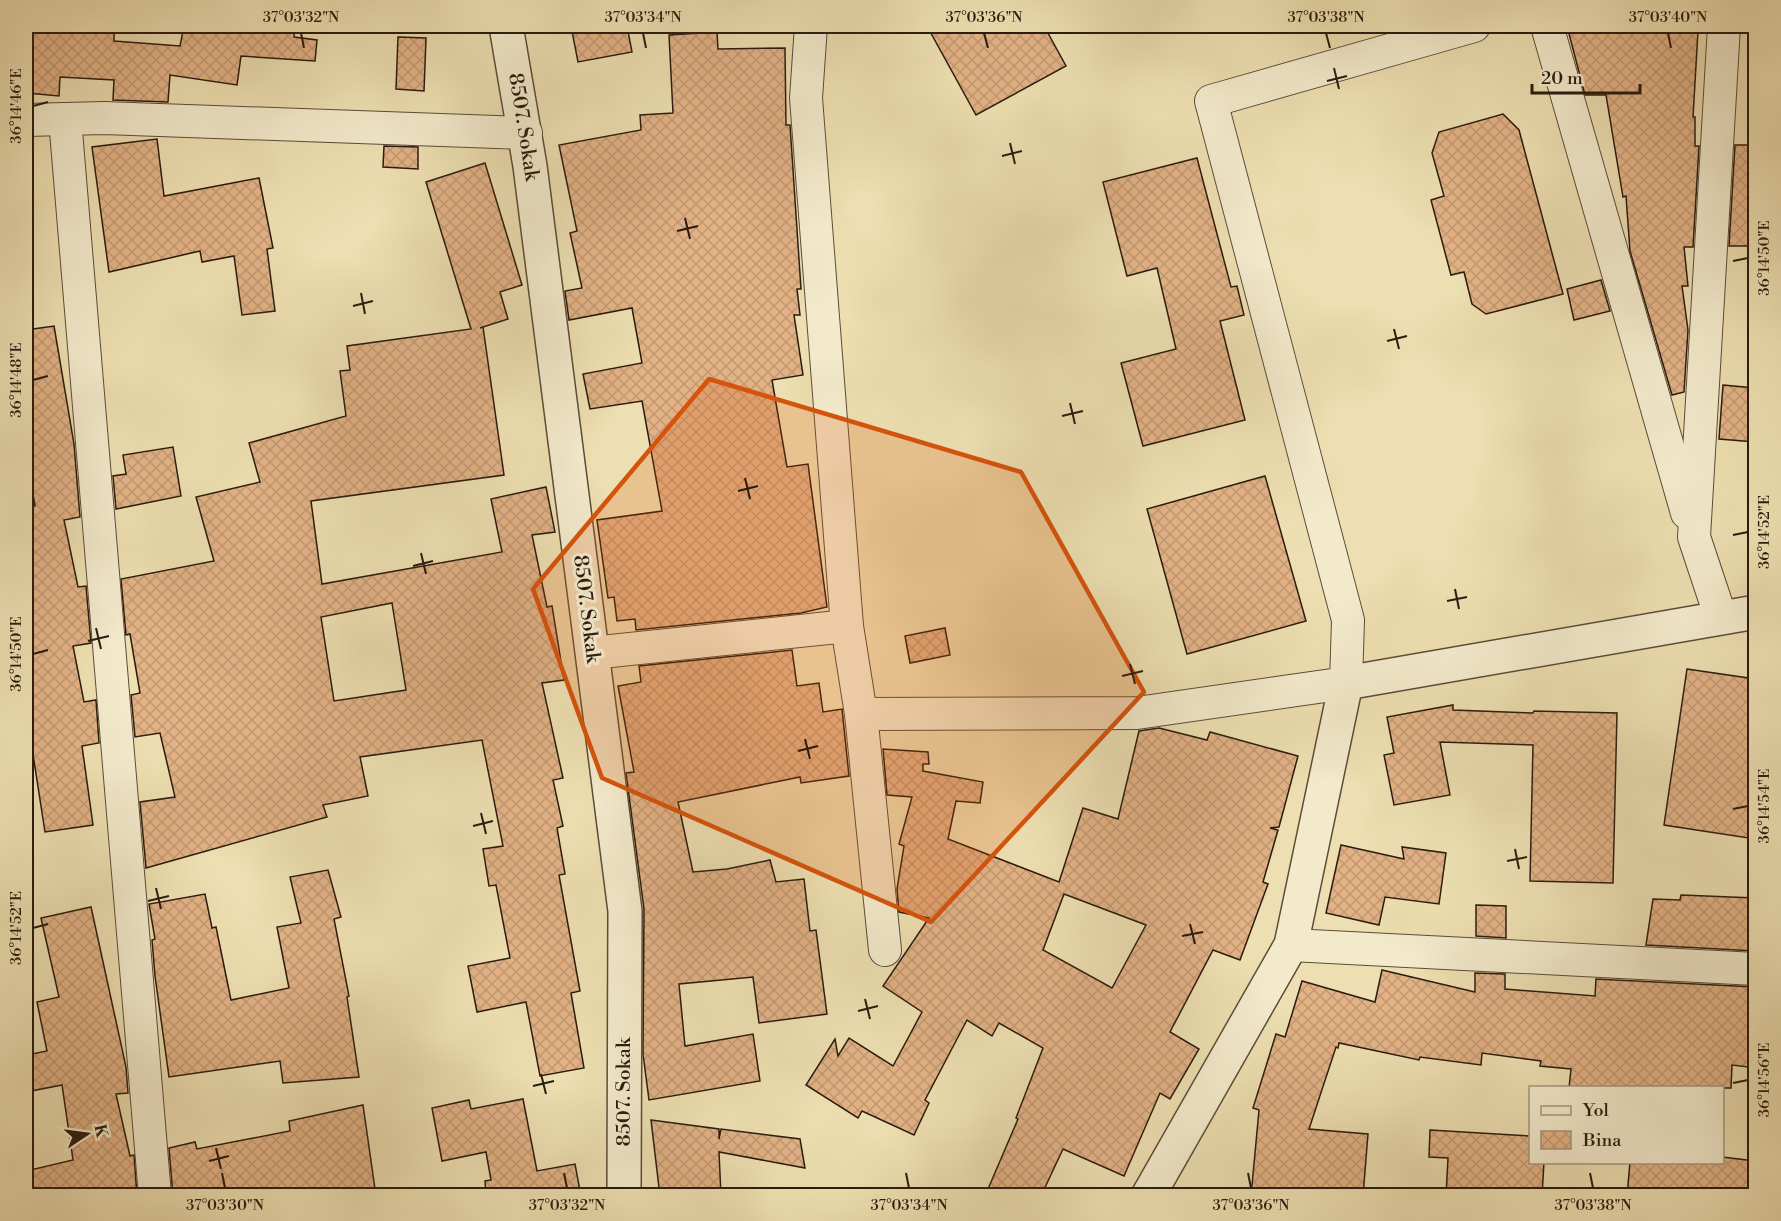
<svg xmlns="http://www.w3.org/2000/svg" width="1781" height="1221" font-family="'Libre Bodoni',serif">
<defs>
<pattern id="building-cross-hatch" width="8" height="8" patternUnits="userSpaceOnUse" patternTransform="scale(1.5)"><rect width="8" height="8" fill="#e2b285"/><path d="M0 0l8 8M0 8l8-8" fill="none" stroke="#c29872"/></pattern>
</defs>
<rect width="100%" height="100%" fill="#eddfb1"/>
<filter id="stains"><feTurbulence type="fractalNoise" baseFrequency=".00333" numOctaves="4"/><feColorMatrix values="0 0 0 0 .2 0 0 0 0 .09 0 0 0 0 .02 0 0 0 .5 -.17"/></filter>
<radialGradient id="worn" r=".72"><stop offset=".6" stop-color="#630" stop-opacity="0"/><stop offset="1" stop-color="#630" stop-opacity=".3"/></radialGradient>
<!-- building -->
<g fill="url(#building-cross-hatch)" stroke="#2a1b0f" stroke-width="1.5" fill-rule="evenodd">
<polygon points="70,26 114,26 114,41 180,46 184,26 228,26 267,32 267,26 295,26 294,37 317,40 315,61 241,56 237,85 170,75 168,102 113,100 114,80 60,77 59,96 27,93 33,29 70,33"/>
<polygon points="571,26 627,26 632,52 578,62"/>
<polygon points="927,26 1044,26 1066,66 976,115"/>
<polygon points="1567,26 1671,26 1671,30 1698,31 1693,117 1695,117 1695,146 1699,146 1693,247 1684,247 1688,286 1682,286 1688,330 1684,392 1672,395 1630,251 1626,196 1623,197 1606,95 1585,95"/>
<polygon points="717,32 718,49 785,48 786,125 790,125 801,289 797,289 800,315 794,315 803,375 772,380 787,467 808,464 827,607 801,613 636,630 635,619 617,621 614,597 608,598 597,520 662,511 642,401 590,409 583,374 642,363 632,308 569,320 565,291 582,288 570,233 577,231 559,145 641,130 640,115 673,113 669,35"/>
<polygon points="398,37 426,38 424,91 396,89"/>
<polygon points="1503,114 1519,130 1563,294 1486,314 1472,304 1464,272 1451,275 1431,200 1444,196 1432,153 1439,132"/>
<polygon points="157,139 164,196 259,178 273,248 267,249 275,311 242,315 234,256 202,262 200,251 109,272 92,147"/>
<polygon points="1735,145 1755,145 1755,246 1729,246"/>
<polygon points="384,146 418,147 418,169 383,167"/>
<polygon points="1197,158 1231,287 1237,286 1244,315 1220,321 1245,420 1143,446 1121,363 1176,349 1157,268 1127,276 1103,182"/>
<path d="M 485,163 L 522,285 L 500,292 L 508,319 L 480,328 L 483,327 L 504,475 L 311,501 L 322,584 L 502,552 L 491,499 L 546,487 L 555,532 L 532,535 L 547,607 L 552,606 L 564,680 L 542,683 L 563,778 L 553,780 L 563,826 L 557,828 L 565,874 L 559,875 L 580,991 L 571,993 L 584,1068 L 540,1076 L 526,1002 L 477,1012 L 468,966 L 510,958 L 496,885 L 489,886 L 483,849 L 503,846 L 482,740 L 360,757 L 368,796 L 323,805 L 327,817 L 146,868 L 140,802 L 175,797 L 160,733 L 135,737 L 131,695 L 140,693 L 130,634 L 126,635 L 121,579 L 214,561 L 196,497 L 260,482 L 249,443 L 346,416 L 340,371 L 350,370 L 347,346 L 471,329 L 426,182 ZM 392,603 L 406,690 L 334,701 L 321,617 Z"/>
<polygon points="1601,280 1610,311 1574,320 1567,289"/>
<polygon points="54,326 74,444 80,517 64,520 78,587 86,586 91,643 73,646 84,702 96,700 99,743 82,746 93,825 45,832 26,709 26,508 35,506 26,451 26,330"/>
<polygon points="1723,385 1755,388 1755,442 1719,439"/>
<polygon points="173,447 181,496 116,509 113,476 126,474 123,455"/>
<polygon points="1265,476 1306,621 1187,654 1147,509"/>
<polygon points="945,628 950,655 910,663 905,636"/>
<polygon points="792,650 797,686 819,683 823,712 842,709 849,776 801,783 800,777 678,802 693,872 727,869 770,860 776,882 804,879 810,931 816,930 827,1014 759,1023 753,977 679,984 685,1046 753,1034 760,1081 649,1100 643,1054 644,909 626,773 634,772 618,686 641,682 639,666"/>
<polygon points="1687,669 1755,679 1755,839 1664,825"/>
<polygon points="1453,705 1453,710 1533,713 1534,711 1617,713 1613,883 1530,881 1533,745 1440,742 1450,795 1394,805 1384,755 1394,753 1387,717"/>
<path d="M 1159,728 L 1207,740 L 1210,732 L 1298,756 L 1279,827 L 1270,828 L 1278,830 L 1263,882 L 1268,884 L 1240,960 L 1213,950 L 1170,1032 L 1199,1049 L 1170,1099 L 1160,1093 L 1124,1176 L 1063,1149 L 1041,1196 L 985,1196 L 1018,1119 L 1016,1118 L 1043,1048 L 999,1023 L 992,1036 L 967,1020 L 925,1100 L 929,1103 L 914,1135 L 862,1111 L 858,1118 L 806,1085 L 835,1039 L 838,1056 L 849,1038 L 893,1066 L 922,1012 L 883,986 L 929,918 L 899,912 L 897,889 L 904,846 L 899,844 L 912,797 L 887,795 L 883,749 L 928,752 L 929,764 L 923,764 L 923,771 L 983,782 L 980,803 L 956,801 L 948,839 L 1059,882 L 1083,808 L 1118,819 L 1139,731 ZM 1064,894 L 1146,925 L 1112,988 L 1043,950 Z"/>
<polygon points="1341,845 1404,859 1402,847 1446,853 1439,904 1385,897 1379,925 1326,913"/>
<polygon points="328,870 341,917 334,919 349,996 347,997 359,1077 283,1083 280,1061 169,1077 155,976 152,940 155,939 149,904 205,894 212,928 216,927 231,1000 289,988 277,927 301,923 290,877"/>
<polygon points="1681,895 1755,898 1755,951 1646,945 1653,899 1680,900"/>
<polygon points="1476,905 1506,906 1506,938 1476,936"/>
<polygon points="91,907 126,1067 128,1093 116,1094 130,1156 134,1155 137,1196 26,1196 26,1171 73,1160 62,1085 26,1092 26,1055 47,1051 37,1002 59,997 41,918"/>
<polygon points="1382,970 1475,992 1475,973 1505,974 1505,989 1595,996 1596,979 1755,987 1748,1067 1732,1065 1731,1088 1569,1088 1571,1069 1540,1066 1541,1061 1482,1053 1481,1065 1420,1057 1419,1060 1339,1043 1338,1048 1336,1047 1309,1129 1368,1134 1363,1196 1251,1196 1259,1110 1253,1108 1276,1034 1285,1037 1302,981 1375,1002"/>
<polygon points="523,1099 537,1171 575,1164 581,1196 486,1196 485,1181 491,1180 486,1152 442,1161 432,1108 469,1100 471,1109"/>
<polygon points="363,1105 376,1196 173,1196 169,1148 195,1142 197,1149 290,1131 289,1121"/>
<polygon points="651,1120 719,1129 719,1139 721,1129 800,1139 805,1168 719,1152 721,1196 660,1196"/>
<polygon points="1430,1130 1530,1136 1530,1162 1544,1162 1542,1196 1446,1196 1448,1158 1429,1157"/>
<polygon points="1722,1157 1755,1161 1755,1196 1627,1196 1630,1162 1722,1162"/>
</g>
<g fill="none" stroke-linecap="round" stroke-linejoin="round">
<defs>
<g id="minor">
<polyline points="811,26 806,98 847,626 861,714 885,950"/>
<polyline points="1547,26 1687,513"/>
<polyline points="65,119 155,1196"/>
<polyline points="26,120 104,118 526,133"/>
<polyline points="1721,618 1694,537 1724,26"/>
<polyline points="592,653 847,626"/>
<polyline points="861,714 1137,713 1346,683 1348,620 1211,101 1474,26"/>
<polyline points="1291,945 1756,969"/>
</g>
<g id="tertiary">
<polyline points="506,26 530,166 625,911 624,1196"/>
<polyline points="1148,1196 1291,945 1346,683 1756,612"/>
</g>
</defs>
<!-- minor casing -->
<use href="#minor" stroke="#5b4c38" stroke-width="34"/>
<!-- tertiary casing -->
<use href="#tertiary" stroke="#5b4c38" stroke-width="36"/>
<!-- minor -->
<use href="#minor" stroke="#f3eacc" stroke-width="32"/>
<!-- tertiary -->
<use href="#tertiary" stroke="#f3eacc" stroke-width="33"/>
</g>
<!-- marked area -->
<path fill="#d5530c" fill-opacity="0.2" stroke="#d5530c" stroke-width="4.5" stroke-linejoin="round" d="M 709,379 L 1021,472 L 1144,692 L 931,922 L 602,778 L 533,589 Z"/>
<!-- ticks -->
<path fill="none" stroke="#2a1b0f" stroke-width="2" d="M 301,33 L 304,48M 643,33 L 646,48M 984,33 L 988,48M 1326,33 L 1330,48M 1668,33 L 1671,48M 1334,68 L 1339,89M 1327,81 L 1347,76M 33,106 L 48,102M 1010,143 L 1015,164M 1002,156 L 1022,151M 685,218 L 690,239M 677,231 L 698,226M 1733,261 L 1748,258M 361,293 L 365,314M 353,306 L 373,301M 1394,329 L 1399,349M 1387,341 L 1407,336M 33,380 L 48,376M 1070,403 L 1075,424M 1062,416 L 1083,411M 745,478 L 750,499M 738,491 L 758,486M 1733,535 L 1748,532M 421,553 L 426,574M 413,566 L 433,561M 1455,589 L 1459,609M 1447,601 L 1467,597M 96,628 L 101,649M 88,641 L 109,636M 33,654 L 48,650M 1130,664 L 1135,684M 1122,676 L 1143,671M 805,739 L 810,759M 798,751 L 818,746M 1733,809 L 1748,806M 481,813 L 486,834M 473,826 L 493,821M 1515,849 L 1519,869M 1507,861 L 1527,857M 156,888 L 161,909M 148,901 L 169,896M 1190,924 L 1195,944M 33,928 L 48,924M 1182,936 L 1203,932M 865,999 L 870,1019M 858,1011 L 878,1006M 541,1074 L 546,1094M 1733,1083 L 1748,1080M 533,1086 L 554,1081M 216,1148 L 221,1169M 209,1161 L 229,1156M 222,1173 L 225,1188M 564,1173 L 567,1188M 906,1173 L 909,1188M 1248,1173 L 1251,1188M 1590,1173 L 1593,1188"/>
<g text-anchor="middle" dominant-baseline="central" stroke-width="6" stroke-linejoin="round" paint-order="stroke">
<!-- street labels -->
<g font-size="20" fill="#2a1b0f" stroke="#f3eacc">
<text transform="translate(523 127) rotate(81)">8507. Sokak</text>
<text transform="translate(586 609) rotate(83)">8507. Sokak</text>
<text transform="translate(624 1092) rotate(-90)">8507. Sokak</text>
</g>
</g>
<!-- margin -->
<rect width="1781" height="1221" fill="none" stroke="#eddfb1" stroke-width="66"/>
<!-- legend -->
<rect x="1529" y="1086" width="195" height="78" fill="#f3eacc" stroke="#a39780" stroke-width="1.5"/>
<rect x="1541" y="1106" width="30" height="9" fill="#f3eacc" stroke="#a39780" stroke-width="1.5"/>
<text x="1583" y="1116" font-size="18" fill="#2a1b0f">Yol</text>
<rect x="1541" y="1131" width="30" height="18" fill="url(#building-cross-hatch)" stroke="#a39780" stroke-width="1.5"/>
<text x="1583" y="1146" font-size="18" fill="#2a1b0f">Bina</text>
<!-- north arrow -->
<g transform="translate(87 1134) rotate(77)" stroke="#f3eacc" stroke-width="4.5" paint-order="stroke">
<path d="M0-4.5L10 22L0 15L-10 22Z" fill="#2a1b0f"/>
<text y="-9" font-size="16" font-weight="bold" text-anchor="middle" fill="#2a1b0f">K</text>
</g>
<!-- scale -->
<path d="M1532 84v9h108v-9" fill="none" stroke="#2a1b0f" stroke-width="3"/>
<text x="1541" y="84" font-size="18" fill="#2a1b0f" stroke="#f3eacc" stroke-width="4.5" paint-order="stroke">20 m</text>
<rect x="33" y="33" width="1715" height="1155" fill="none" stroke="#2a1b0f" stroke-width="2"/>
<g font-size="15" text-anchor="middle" fill="#2a1b0f">
<text x="301" y="22">37°03'32"N</text>
<text x="643" y="22">37°03'34"N</text>
<text x="984" y="22">37°03'36"N</text>
<text x="1326" y="22">37°03'38"N</text>
<text x="1668" y="22">37°03'40"N</text>
<text transform="translate(16 106) rotate(-90)" y="5">36°14'46"E</text>
<text transform="translate(1764 258) rotate(-90)" y="5">36°14'50"E</text>
<text transform="translate(16 380) rotate(-90)" y="5">36°14'48"E</text>
<text transform="translate(1764 532) rotate(-90)" y="5">36°14'52"E</text>
<text transform="translate(16 654) rotate(-90)" y="5">36°14'50"E</text>
<text transform="translate(1764 806) rotate(-90)" y="5">36°14'54"E</text>
<text transform="translate(16 928) rotate(-90)" y="5">36°14'52"E</text>
<text transform="translate(1764 1080) rotate(-90)" y="5">36°14'56"E</text>
<text x="225" y="1210">37°03'30"N</text>
<text x="567" y="1210">37°03'32"N</text>
<text x="909" y="1210">37°03'34"N</text>
<text x="1251" y="1210">37°03'36"N</text>
<text x="1593" y="1210">37°03'38"N</text>
</g>
<rect width="100%" height="100%" filter="url(#stains)"/>
<rect width="100%" height="100%" fill="url(#worn)"/>
</svg>
